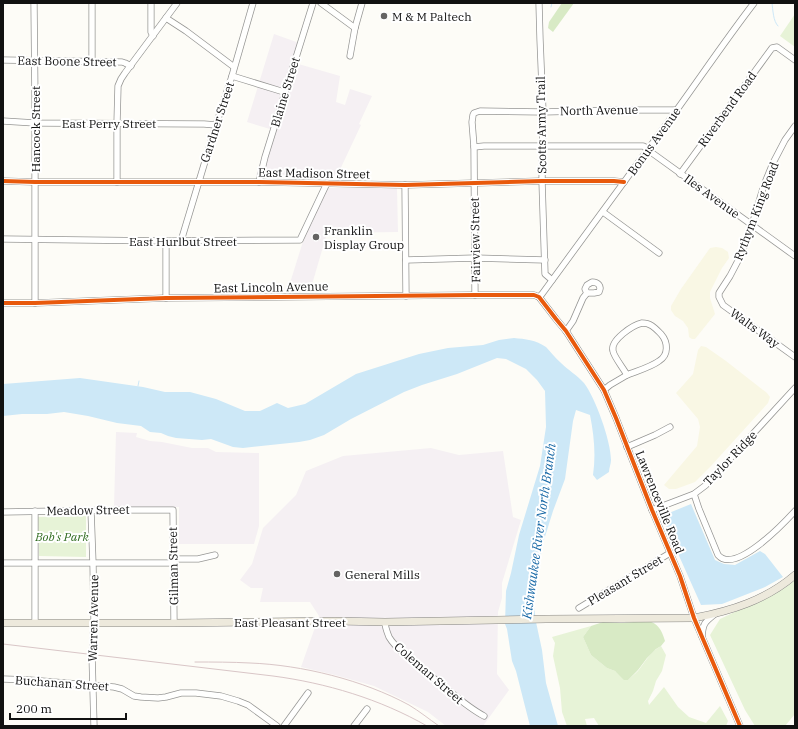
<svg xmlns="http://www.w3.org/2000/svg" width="798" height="729" font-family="'IBM Plex Serif',serif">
<rect width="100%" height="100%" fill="#fdfcf7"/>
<!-- industrial -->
<g fill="#f5f0f3">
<polygon points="274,34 302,44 295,63 340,76 336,102 345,105 350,89 372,96 359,124 361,125 337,176 256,176 270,129 247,122"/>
<polygon points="326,188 397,188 398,232 327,233 311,288 290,283 310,219"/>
<polygon points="116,432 137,433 136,437 150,441 162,442 192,448 208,448 216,452 259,453 259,526 254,544 179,544 179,507 114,507"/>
<polygon points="431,448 459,455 503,451 513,517 521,520 502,583 502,598 498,612 497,674 509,690 483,726 446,726 428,712 374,686 335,675 301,667 319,616 310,602 260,602 263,588 251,588 240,580 252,564 263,528 296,495 306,471 343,456"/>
</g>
<!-- farmland -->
<g fill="#f9f7e4">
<polygon points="716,247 722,248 728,252 729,258 722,268 710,292 710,298 715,314 695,339 692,339 689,337 688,328 683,321 675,316 671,310 671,306 681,289 710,248"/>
<polygon points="701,346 706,347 726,361 767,393 770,397 768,403 711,466 695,482 676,489 669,489 664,485 697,446 700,427 698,419 676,393 693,374 698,350"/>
</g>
<!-- green -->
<g fill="#e7f3d7">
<polygon points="795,14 795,47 780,36"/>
<polygon points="86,516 86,557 39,556 38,517"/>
<polygon points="795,580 795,714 785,726 755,726 745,710 710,635 720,619 786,587"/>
<path d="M 591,626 L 583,637 L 591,655 L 607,668 L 615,671 L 624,679 L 628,680 C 631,677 635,674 638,671 C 645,662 650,652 661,646 L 666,655 L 662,671 L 656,681 L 653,691 L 648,701 L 649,705 L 664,687 L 678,707 L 689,717 L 706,723 L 720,706 L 728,721 L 726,726 L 599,726 L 594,718 L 585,719 L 587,726 L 567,726 L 562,712 L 560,688 L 553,656 L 555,643 L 552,637 Z"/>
</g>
<!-- forest -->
<g fill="#d8eac5">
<polygon points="562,3 574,3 553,32 548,28 549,22"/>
<path d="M 647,621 C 658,622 662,631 665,641 L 661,646 L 656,649 L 647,658 L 638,670 L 628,680 L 624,680 L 615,671 L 607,668 L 591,655 L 583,637 L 591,626 L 603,622 L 621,623 Z"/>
</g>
<!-- water -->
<g fill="#cde8f7">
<path d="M 514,338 C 525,339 536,340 546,347 C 551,352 555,358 561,363 C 568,370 577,375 584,383 C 595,397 611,441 611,460 C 611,464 609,468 609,472 L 597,480 L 593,475 C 596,455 594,435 590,415 L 576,410 L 573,421 L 565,479 L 553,511 L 543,543 L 535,589 L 534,606 L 536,622 L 542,650 L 546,683 L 558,726 L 530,726 L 516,671 L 512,661 L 507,629 L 505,624 L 506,591 L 511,573 L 519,535 L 540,466 L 546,427 L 545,391 L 537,380 L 526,369 L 506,359 L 497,358 L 457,374 L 422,385 L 404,392 L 351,419 L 324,435 L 310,440 L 299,442 L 243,448 L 233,447 L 211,439 L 202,440 L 176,438 L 168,436 L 161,433 L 150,432 L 141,426 L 117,423 L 88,416 L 64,412 L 47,414 L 22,414 L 3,416 L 3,384 L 80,378 L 143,387 L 165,392 L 190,392 L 216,399 L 245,411 L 260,411 L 277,403 L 288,408 L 305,404 L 356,374 L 419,354 L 448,348 L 483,345 L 499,340 Z"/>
<polygon points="691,504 715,560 724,564 735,565 760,551 765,554 783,577 765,587 722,604 701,605 663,520 664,515"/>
</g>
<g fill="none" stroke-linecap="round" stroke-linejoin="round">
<!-- stream -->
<g stroke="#cde8f7" stroke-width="1">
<path d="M 772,3 C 773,10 773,21 778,26"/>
<polyline points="551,7 552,3"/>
<polyline points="138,386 139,381"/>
</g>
<defs>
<g id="minor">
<polyline points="34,3 35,102 35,303"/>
<polyline points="92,3 92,62"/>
<polyline points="151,3 151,32 153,36"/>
<polyline points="321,3 355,28"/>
<polyline points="539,3 540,39 543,112 542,181 545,274 552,280"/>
<polyline points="166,18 186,31 234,67"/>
<polyline points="350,56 355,28 362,3"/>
<polyline points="3,60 122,62 125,63 131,66"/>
<polyline points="232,76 284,92"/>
<polyline points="3,121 35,123 204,124 216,125"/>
<polyline points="795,126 785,140 773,163 764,185 752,225 741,255 730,276 719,293 719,297 723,305 795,357"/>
<polyline points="474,147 484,146 643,146 645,147 648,150 795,256"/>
<polyline points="680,174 772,48 777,47 795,60"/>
<polyline points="3,181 35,182 259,182 405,185 542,181 614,181 624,182"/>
<polyline points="117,182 117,123 118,86 121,79 125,73 177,3"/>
<polyline points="259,182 265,157 313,3"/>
<polyline points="405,185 406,296"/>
<polyline points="603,212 659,253"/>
<polyline points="3,239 166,241 300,240 327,183"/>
<polyline points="181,241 216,125 232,76 253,3"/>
<polyline points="406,260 475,258 545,260"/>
<path d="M 592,282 C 598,282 602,286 599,292 L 594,293 L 587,293 L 585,289 L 587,285 Z"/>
<polyline points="475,295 474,147 472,122 473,115 474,113 480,111 543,112 617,110 677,110"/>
<polyline points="539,297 556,319 566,331 604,390 616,418 652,510 680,576 694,618 740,726"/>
<path d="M 539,297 L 542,294 C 586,233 632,172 676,111 C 702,75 727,38 754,3"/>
<polyline points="166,298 166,241"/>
<polyline points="3,303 35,303 166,298 475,295 534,295 539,297"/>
<path d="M 642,323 C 651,323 655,328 661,334 C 668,342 669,355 659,361 C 651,367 637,371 627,375 C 624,369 614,357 613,351 C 610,340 633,325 642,323 Z"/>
<polyline points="566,331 573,321 583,298 587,293"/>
<polyline points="604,390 610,385 627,375"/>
<polyline points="627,447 655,435 670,427"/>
<path d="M 694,494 L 699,509 L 718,555 C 735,575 784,523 795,511"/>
<polyline points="652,510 694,494 706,485 795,388"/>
<polyline points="35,511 35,623"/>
<polyline points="91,511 93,564 94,622 92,655 94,726"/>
<polyline points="3,512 116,510 173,510 174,623"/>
<polyline points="173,559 198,559 215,555"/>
<polyline points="3,563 173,563"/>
<polyline points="579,608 670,553"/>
<path d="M 385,622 C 385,627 387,632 389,637 C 397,651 424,670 437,681 C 452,693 467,707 484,716"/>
<path d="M 702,636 C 703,623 705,622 715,614"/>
<polyline points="3,679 30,680 114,687 122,689 134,696 141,697 158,698 166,697 181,693 196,693 221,696 238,701 248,705 277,726"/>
<polyline points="284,726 308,693"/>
<polyline points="354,726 367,709"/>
</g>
<path id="major" d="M 3,623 L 174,623 L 335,621 L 385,622 L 546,619 L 694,618 C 731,611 766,600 795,575"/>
</defs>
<!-- minor casing -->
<use href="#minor" stroke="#979795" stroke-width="7"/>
<!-- major casing -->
<use href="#major" stroke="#858482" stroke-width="8"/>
<!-- minor -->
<use href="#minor" stroke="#fffffe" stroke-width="5.5"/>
<!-- major -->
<use href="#major" stroke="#ede9dc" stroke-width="7"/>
<!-- rail -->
<g stroke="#d9c6c7" stroke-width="1">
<path d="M 3,644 L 273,676 C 326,683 380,699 427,726"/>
<path d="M 195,662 C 213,662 232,662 250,663 C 302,665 363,680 409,705 C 419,711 429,719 439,726"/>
</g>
<defs>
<g id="cycleway">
<polyline points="3,181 35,182 259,182 405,185 542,181 614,181 624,182"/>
<polyline points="3,303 35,303 166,298 475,295 534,295 539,297 556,319 566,331 604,390 616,418 652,510 680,576 694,618 740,726"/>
</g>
</defs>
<!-- cycleway casing -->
<use href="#cycleway" stroke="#fff" stroke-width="6"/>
<!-- cycleway -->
<use href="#cycleway" stroke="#e8590c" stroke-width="4"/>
</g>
<!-- markers -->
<g fill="#646362" stroke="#fff" stroke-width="1.5">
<circle cx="384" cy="16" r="4"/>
<circle cx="316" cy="237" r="4"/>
<circle cx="337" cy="574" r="4"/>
</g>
<g text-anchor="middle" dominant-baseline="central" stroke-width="4" stroke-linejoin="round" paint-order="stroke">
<!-- poi labels -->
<g font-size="12" fill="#111" stroke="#fff" text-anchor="start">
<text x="392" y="16">M &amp; M Paltech</text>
<text x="324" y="230">Franklin<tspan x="324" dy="14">Display Group</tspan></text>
<text x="345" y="574">General Mills</text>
</g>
<!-- street labels -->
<g font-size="12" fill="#111" stroke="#fff">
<text transform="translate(67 61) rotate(1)">East Boone Street</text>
<text transform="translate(285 92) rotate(-73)">Blaine Street</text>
<text transform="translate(727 109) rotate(-54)">Riverbend Road</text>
<text transform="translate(599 110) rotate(-1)">North Avenue</text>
<text transform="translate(217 122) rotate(-72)">Gardner Street</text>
<text x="109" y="123">East Perry Street</text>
<text transform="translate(541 125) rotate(-91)">Scotts Army Trail</text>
<text transform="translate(35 129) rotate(-90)">Hancock Street</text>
<text transform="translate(654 141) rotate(-54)">Bonus Avenue</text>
<text transform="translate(314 173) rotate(1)">East Madison Street</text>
<text transform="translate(712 196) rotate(36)">Iles Avenue</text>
<text transform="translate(756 211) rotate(-69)">Rythym King Road</text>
<text transform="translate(475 240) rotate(-91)">Fairview Street</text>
<text x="183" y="241">East Hurlbut Street</text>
<text transform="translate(271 287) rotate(-1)">East Lincoln Avenue</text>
<text transform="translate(755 328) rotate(36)">Walts Way</text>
<text transform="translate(730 458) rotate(-46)">Taylor Ridge</text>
<text transform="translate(660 502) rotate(68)">Lawrenceville Road</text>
<text transform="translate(88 510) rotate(-1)">Meadow Street</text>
<text transform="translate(173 566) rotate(-91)">Gilman Street</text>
<text transform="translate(625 580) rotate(-31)">Pleasant Street</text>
<text transform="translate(93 618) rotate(-89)">Warren Avenue</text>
<text x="290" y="622">East Pleasant Street</text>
<text transform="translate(429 673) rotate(41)">Coleman Street</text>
<text transform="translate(62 683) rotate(4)">Buchanan Street</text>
</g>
<!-- park labels -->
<g font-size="12" font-style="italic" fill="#2f6b1f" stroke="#fff">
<text x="62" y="536">Bob's Park</text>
</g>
<!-- water labels -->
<g font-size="13" font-style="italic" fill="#1768a6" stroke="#fff">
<text transform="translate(539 531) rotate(-82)">Kishwaukee River North Branch</text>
</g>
</g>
<!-- border -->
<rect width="798" height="729" fill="none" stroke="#111111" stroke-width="8"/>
<!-- scale -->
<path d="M10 713v6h116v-6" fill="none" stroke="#111111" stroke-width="2"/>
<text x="16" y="713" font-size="12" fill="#111111" stroke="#ffffff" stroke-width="3" paint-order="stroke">200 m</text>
</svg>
